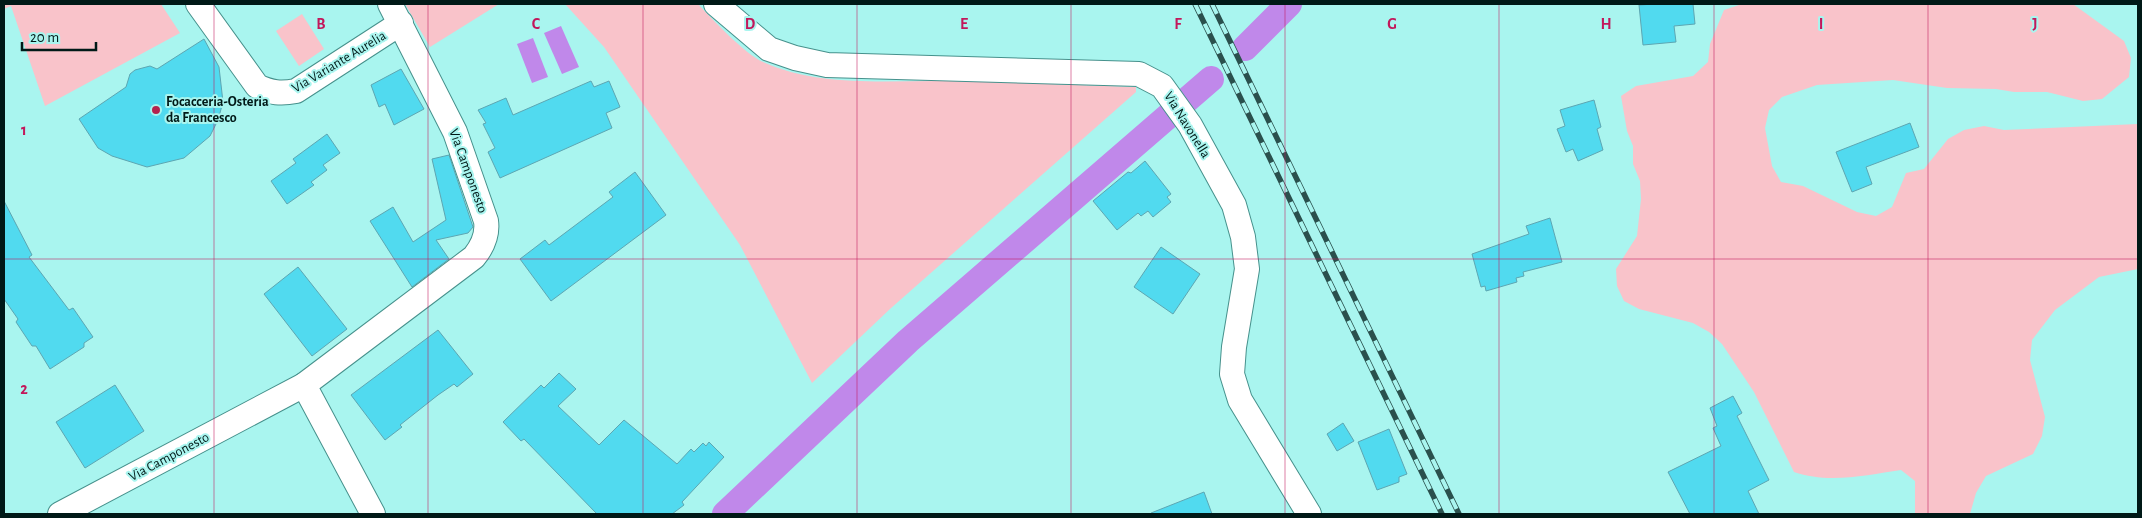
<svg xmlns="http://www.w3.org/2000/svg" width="2142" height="518" font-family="'Alegreya Sans',sans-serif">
<rect width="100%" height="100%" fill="#a9f5ef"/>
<!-- green -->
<g fill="#f9c3ca">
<polygon points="4,4 161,4 180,33 45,106 11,6 4,9"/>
<polygon points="405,4 499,4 430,47"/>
<path d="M 565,4 L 698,4 C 712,19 745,54 763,62 C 821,88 888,80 950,81 C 1012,82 1074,85 1136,87 L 1136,92 L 890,309 L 812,383 L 740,245 L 604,47 Z"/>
<path d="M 1742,4 L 2073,4 L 2124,41 L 2131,58 L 2129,77 L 2102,99 L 2083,101 L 2047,92 L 2014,92 L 1996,89 L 1947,88 L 1893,80 L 1817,85 L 1782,97 L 1769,110 L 1765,128 L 1772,166 L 1781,182 L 1803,186 L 1857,212 L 1876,216 L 1892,207 L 1906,173 L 1924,169 L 1948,139 L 1964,130 L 1984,126 L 2004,130 L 2138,124 L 2138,269 L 2099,277 L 2055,310 L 2032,340 L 2030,360 L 2045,417 L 2042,436 L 2033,454 L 1986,476 L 1976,493 L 1970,514 L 1915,514 L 1915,481 L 1901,470 C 1867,475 1828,484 1794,472 L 1754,392 L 1722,344 L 1709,332 L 1693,323 L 1639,309 L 1624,301 L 1617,286 L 1616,269 L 1637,236 L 1641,199 L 1640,181 L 1633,164 L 1633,146 L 1627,131 L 1621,96 L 1636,86 L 1693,76 L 1708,62 L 1710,44 L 1724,10 Z"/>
<polygon points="302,14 324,49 299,66 276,31"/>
</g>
<!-- water -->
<g fill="#c088ea">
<polygon points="561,26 579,67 562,74 544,33"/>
<polygon points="533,38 548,77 532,83 517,44"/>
</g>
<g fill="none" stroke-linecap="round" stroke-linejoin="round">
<!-- canal -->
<g stroke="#c088ea" stroke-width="26">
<polyline points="1245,48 1289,4"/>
<polyline points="725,514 908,341 1211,79"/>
</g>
</g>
<!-- building -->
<g fill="#51daef" stroke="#5da6b2">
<polygon points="1655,4 1693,4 1695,24 1674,26 1676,42 1643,45 1639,5"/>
<polygon points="204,39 219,67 223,102 218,120 210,136 184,158 147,167 112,156 98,148 79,119 126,87 130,74 135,70 150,66 157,69"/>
<polygon points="401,69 424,109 394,125 385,104 379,107 371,85"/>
<polygon points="591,81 594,87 609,81 620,107 606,113 612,128 500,178 488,152 495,148 483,124 486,123 478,110 506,98 513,115"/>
<polygon points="1594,100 1601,127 1597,129 1603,150 1578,161 1573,149 1566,152 1557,129 1565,126 1560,110"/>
<polygon points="1910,123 1919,147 1866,167 1872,184 1852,192 1836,152"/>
<polygon points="327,134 340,153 323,165 327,170 311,182 314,185 287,204 271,181 296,163 293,159"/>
<polygon points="449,155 473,227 468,233 436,240 449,259 412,287 370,221 393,207 413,242 446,220 432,159"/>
<polygon points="1145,161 1171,194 1167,197 1171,202 1153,217 1148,211 1141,216 1138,213 1117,230 1093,201 1128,172 1131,173"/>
<polygon points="635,172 666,215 551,301 520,259 545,240 549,245 613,197 609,192"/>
<polygon points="4,201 32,255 29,257 69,310 73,308 93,337 84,343 84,347 50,369 36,346 32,346 16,322 18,319 4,299"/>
<polygon points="1550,218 1562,262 1523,272 1524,276 1516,278 1517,282 1486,291 1485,286 1481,287 1472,254 1529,234 1526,226"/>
<polygon points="1161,247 1200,274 1173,314 1134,287"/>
<polygon points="298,267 347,329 312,356 264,294"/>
<polygon points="438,330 473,374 457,387 454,384 438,395 400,425 402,427 385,440 351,395"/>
<polygon points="559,373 576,389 558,406 599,445 624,420 677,464 691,449 694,452 703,443 706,446 709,442 724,457 682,502 684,505 672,514 597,514 524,439 521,441 503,422 541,385 544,388"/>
<polygon points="115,385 144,431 85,468 56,422"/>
<polygon points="1733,396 1742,413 1737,416 1769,480 1748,491 1759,514 1690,514 1668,472 1721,446 1713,428 1717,426 1710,408"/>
<polygon points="1343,423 1354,441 1337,451 1327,434"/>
<polygon points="1389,429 1407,474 1399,477 1399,482 1377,490 1358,442"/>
<polygon points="1204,492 1212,514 1151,514 1151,513"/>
</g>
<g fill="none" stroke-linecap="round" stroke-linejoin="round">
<defs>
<g id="street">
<path d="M 198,4 L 257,86 C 271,93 281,94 296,91 L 401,23"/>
<polyline points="716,4 769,49 795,58 827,65 1139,74 1162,86 1190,125 1234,205 1243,237 1247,269 1234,347 1232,374 1240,400 1309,514"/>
<polyline points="60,514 304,385"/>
<path d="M 373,514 L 304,385 L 474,257 C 483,246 488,235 486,221 L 455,132 L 390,4"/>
</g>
</defs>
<!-- street casing -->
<use href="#street" stroke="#46918c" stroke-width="26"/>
<!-- street -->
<use href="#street" stroke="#fff" stroke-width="24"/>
<defs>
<g id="rail">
<polyline points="1195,4 1442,514"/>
<polyline points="1212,4 1459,514"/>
</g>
</defs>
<!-- rail casing -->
<use href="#rail" stroke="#2a504d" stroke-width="5.5"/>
<!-- rail -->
<use href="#rail" stroke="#a9f5ef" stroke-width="4" stroke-dasharray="11" stroke-linecap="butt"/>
</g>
<!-- grid -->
<path fill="none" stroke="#c2185b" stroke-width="1" stroke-opacity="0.55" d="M 214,4 L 214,514M 428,4 L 428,514M 643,4 L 643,514M 857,4 L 857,514M 1071,4 L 1071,514M 1285,4 L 1285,514M 1499,4 L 1499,514M 1714,4 L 1714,514M 1928,4 L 1928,514M 4,259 L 2138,259"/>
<!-- markers -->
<circle fill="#b4234f" stroke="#a9f5ef" stroke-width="2" cx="156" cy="110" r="5"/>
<g text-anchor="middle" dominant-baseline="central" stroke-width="4" stroke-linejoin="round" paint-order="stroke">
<!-- street labels -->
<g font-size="14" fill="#001917" stroke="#a9f5ef">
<text transform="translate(339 62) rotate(-31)">Via Variante Aurelia</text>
<text transform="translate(1187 125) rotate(58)">Via Navonella</text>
<text transform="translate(468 171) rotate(70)">Via Camponesto</text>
<text transform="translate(169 457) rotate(-28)">Via Camponesto</text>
</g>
<!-- poi labels -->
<g font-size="14" font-weight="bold" fill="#001917" stroke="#a9f5ef" text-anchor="start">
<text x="166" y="102">Focacceria-Osteria<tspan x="166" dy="16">da Francesco</tspan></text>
</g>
</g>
<g font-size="16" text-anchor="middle" font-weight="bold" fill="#c2185b" stroke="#a9f5ef" stroke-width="4" stroke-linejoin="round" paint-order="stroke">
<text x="321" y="29">B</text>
<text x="536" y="29">C</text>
<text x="750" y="29">D</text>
<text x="964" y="29">E</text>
<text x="1178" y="29">F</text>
<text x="1392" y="29">G</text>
<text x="1606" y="29">H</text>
<text x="1821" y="29">I</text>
<text x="2035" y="29">J</text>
<text x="24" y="135">1</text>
<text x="24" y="394">2</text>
</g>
<!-- border -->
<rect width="2142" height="518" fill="none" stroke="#001917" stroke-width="10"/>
<!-- scale -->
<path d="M22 42v8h74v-8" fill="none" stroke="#001917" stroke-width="2.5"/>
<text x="30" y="42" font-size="15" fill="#001917" stroke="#a9f5ef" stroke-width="4" paint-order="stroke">20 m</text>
</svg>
